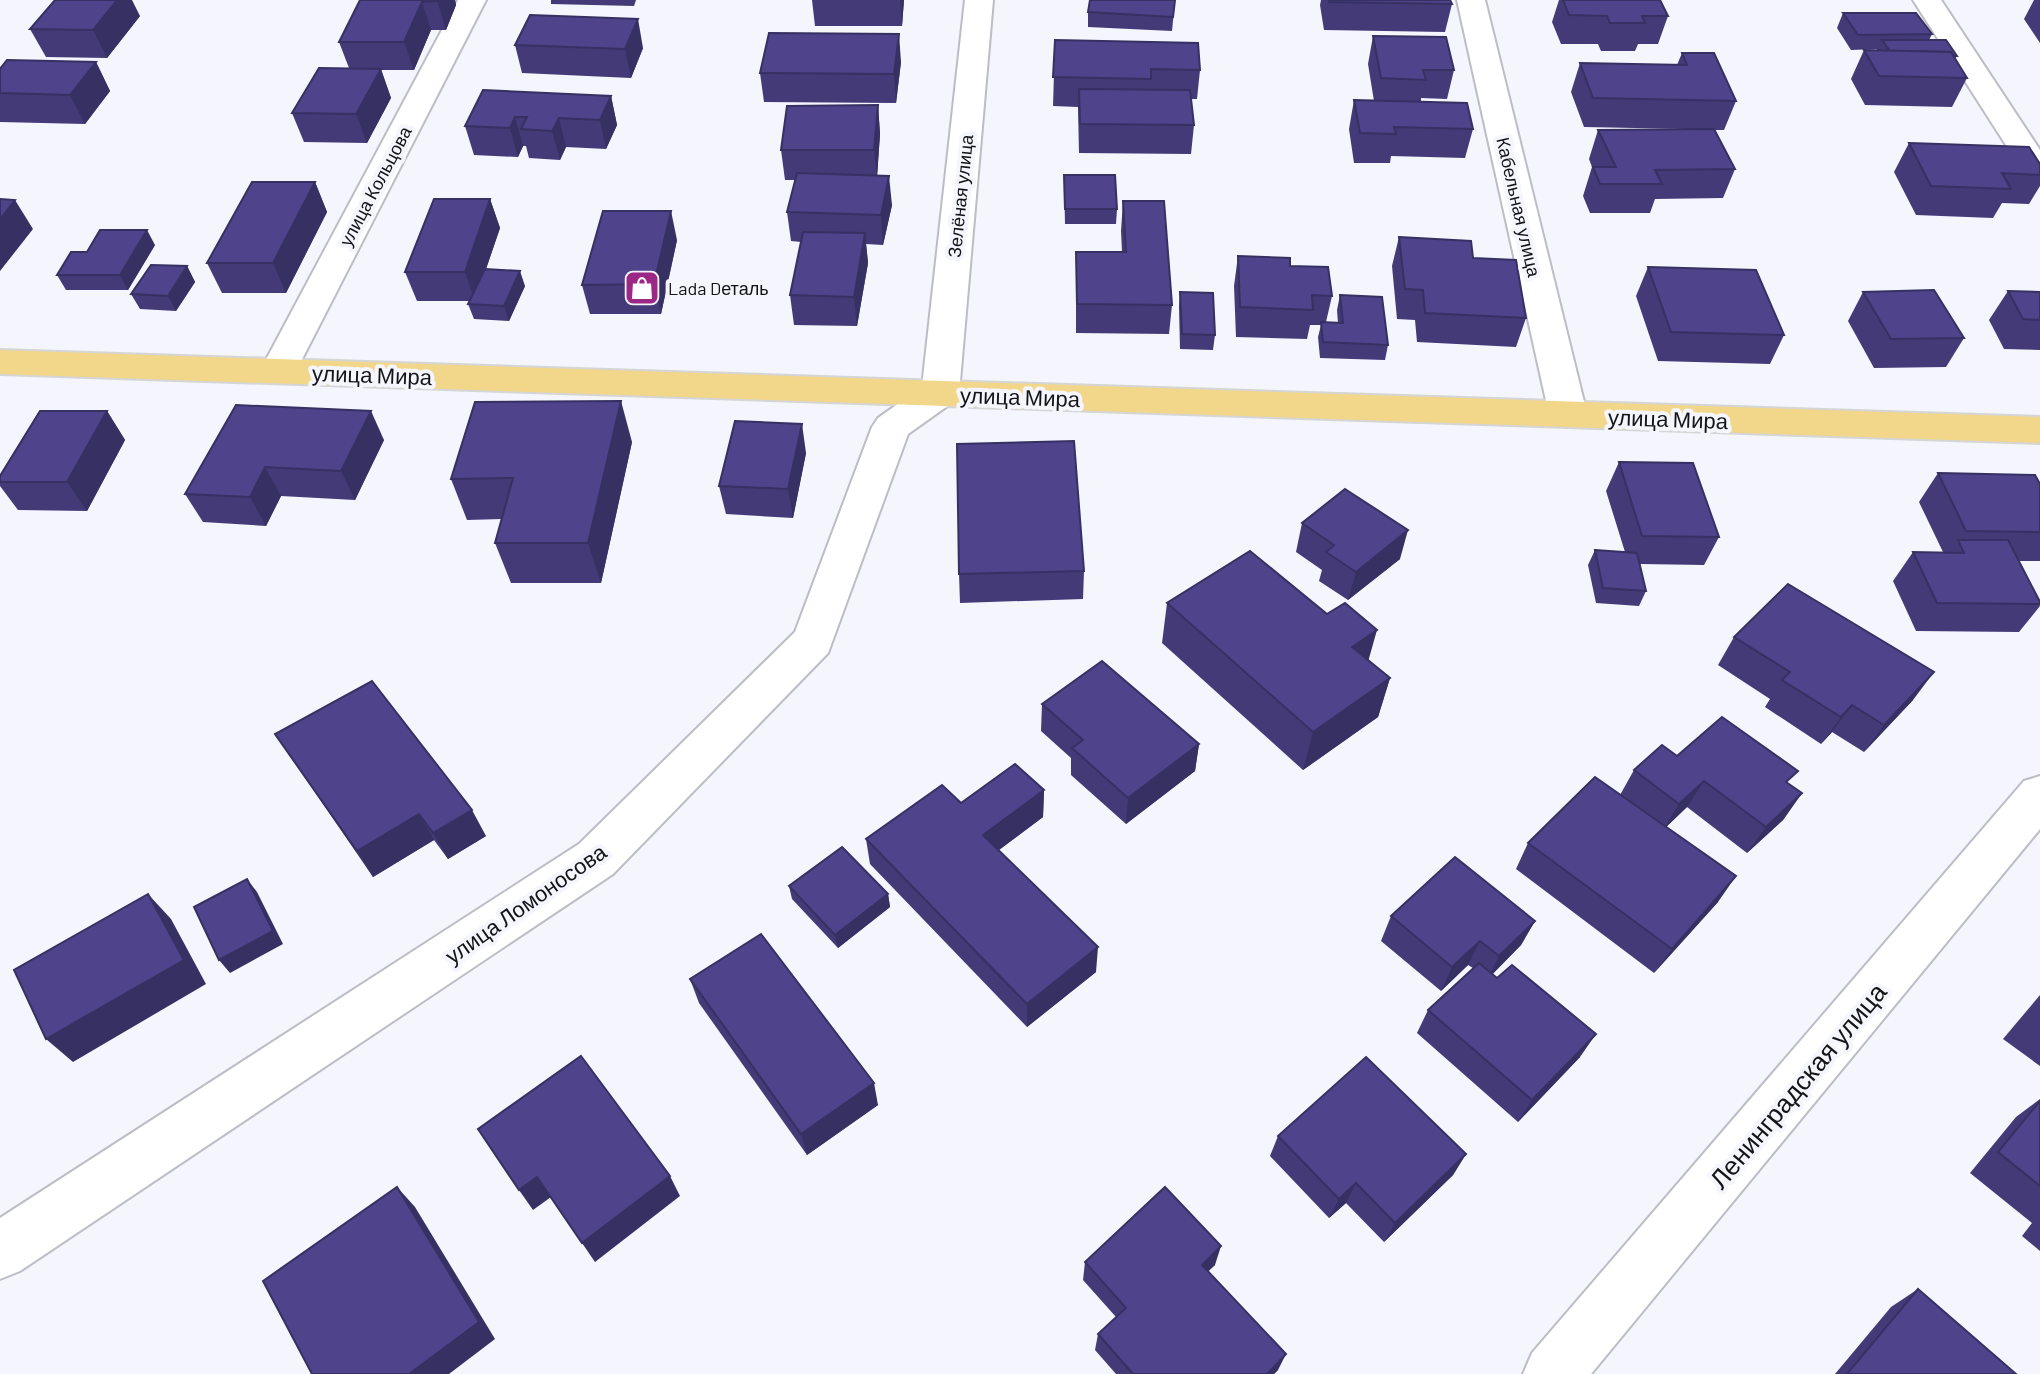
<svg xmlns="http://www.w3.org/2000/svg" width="2040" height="1374" font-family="Barlow,sans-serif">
<rect width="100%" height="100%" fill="#f4f5fd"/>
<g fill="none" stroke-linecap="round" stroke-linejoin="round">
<defs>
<g id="street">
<polygon points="458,0 486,0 296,371 291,380 278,383 265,380 260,371"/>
<polygon points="965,0 993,0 959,393 953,402 908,434 828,653 613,874 20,1271 0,1279 0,1218 579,844 795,632 872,427 878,418 922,387"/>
<polygon points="1457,0 1485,0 1587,414 1581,423 1568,427 1555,423 1549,414"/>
<polygon points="1913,0 1941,0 2040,150 2040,184 2029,181"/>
<polygon points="2040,776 2040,829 1591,1374 1523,1374 1532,1353 2024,781"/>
</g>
<polygon id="primary" points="0,350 2040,417 2040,443 0,374"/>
</defs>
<!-- street casing -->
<use href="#street" stroke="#bcbdc5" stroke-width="4"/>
<!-- primary casing -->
<use href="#primary" stroke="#d5d5d5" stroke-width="4"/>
<!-- street -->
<use href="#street" fill="#fff" fill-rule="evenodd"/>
<!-- primary -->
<use href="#primary" fill="#f2d78b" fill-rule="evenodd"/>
</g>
<!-- wall -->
<g fill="#443a78">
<polygon points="360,0 455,0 456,5 446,30 431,30 414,70 381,70 391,98 367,143 304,142 292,113 349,68 339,42"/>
<polygon points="551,0 636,0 634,6 551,4"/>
<polygon points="812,0 904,0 902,26 815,26"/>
<polygon points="1175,0 1172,31 1088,27 1088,12"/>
<polygon points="1321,0 1450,0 1452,4 1445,32 1324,30 1320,5"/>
<polygon points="1559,0 1660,0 1668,16 1658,44 1638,44 1635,51 1601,51 1598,44 1561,44 1552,22"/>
<polygon points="2034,0 2040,0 2040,43 2024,19"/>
<polygon points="1843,13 1932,34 1929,40 1957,56 1955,59 1967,78 1952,107 1865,105 1851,79 1864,50 1877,51 1877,49 1851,50 1837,28"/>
<polygon points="140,16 107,58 46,57 30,29"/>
<polygon points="1373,36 1454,70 1447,99 1421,98 1421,102 1473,129 1465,158 1391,156 1390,163 1354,163 1349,129 1354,100 1374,101 1368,64"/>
<polygon points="1055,40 1200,70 1197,99 1191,99 1194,125 1191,154 1079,153 1078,107 1053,106"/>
<polygon points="515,45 643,48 631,78 522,73"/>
<polygon points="1682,53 1736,101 1724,130 1714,130 1735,169 1723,198 1655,199 1650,213 1590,213 1583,196 1592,167 1589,159 1598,130 1686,129 1584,127 1571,92 1580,63 1677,65"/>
<polygon points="96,62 110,91 85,124 0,122 0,69"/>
<polygon points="901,62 896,103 764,102 760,73"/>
<polygon points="611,96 617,125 606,149 566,147 560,160 529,158 526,146 523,146 518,157 474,155 465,126"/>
<polygon points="878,105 880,134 877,175 892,205 883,245 866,244 868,263 857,326 794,325 790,295 801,242 791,241 787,212 796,180 785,180 781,150"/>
<polygon points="1909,143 2040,164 2040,186 2029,204 2002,203 1993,218 1916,215 1894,172"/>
<polygon points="1064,175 1117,209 1116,224 1065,224"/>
<polygon points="315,182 327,212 286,293 222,293 207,263"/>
<polygon points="490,199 500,228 486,269 525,286 509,321 474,319 468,304 470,301 417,301 405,272"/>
<polygon points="1123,201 1172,305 1169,334 1076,333 1076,252 1122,252 1121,231"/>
<polygon points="1399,237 1473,258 1526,318 1516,347 1417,342 1415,320 1397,319 1392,266"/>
<polygon points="677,240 661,314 590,314 582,285"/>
<polygon points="155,245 128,290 66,290 57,275 87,252"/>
<polygon points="1238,256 1290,266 1332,296 1326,322 1338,323 1337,310 1340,295 1388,345 1385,360 1320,358 1318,337 1321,325 1310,325 1307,339 1236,337 1234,286"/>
<polygon points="187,266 195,282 176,311 140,309 131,294"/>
<polygon points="1648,267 1784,335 1770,364 1658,361 1636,296"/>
<polygon points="2008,291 2040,292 2040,350 2004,349 1989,320"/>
<polygon points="1180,292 1215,335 1213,350 1180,349 1179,307"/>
<polygon points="1863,292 1964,338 1946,367 1874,368 1848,321"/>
<polygon points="236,405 384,440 355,500 281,496 266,526 203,522 185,494"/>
<polygon points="107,411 125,440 87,511 18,510 0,486 0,476"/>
<polygon points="632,442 601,583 511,583 495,543 502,519 467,520 451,479"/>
<polygon points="806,453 793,518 726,514 719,486"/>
<polygon points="1619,462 1719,537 1704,565 1640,564 1646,591 1639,606 1596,603 1588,565 1595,550 1625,552 1606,491"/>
<polygon points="1938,473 2040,484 2040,561 2019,561 2040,606 2019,632 1916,631 1893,581 1913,552 1943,552 1919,502"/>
<polygon points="1302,523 1400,559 1348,600 1319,581 1322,570 1296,552"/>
<polygon points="1084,571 1083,599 960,603 959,574"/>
<polygon points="1167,603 1390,678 1378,717 1303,770 1162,643"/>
<polygon points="1734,637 1913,700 1864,752 1832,732 1821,744 1765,707 1770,699 1718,665"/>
<polygon points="1042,704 1199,744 1195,771 1126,824 1071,775 1071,758 1041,731"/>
<polygon points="275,734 486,836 448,859 434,840 373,877"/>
<polygon points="1677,756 1789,784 1802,793 1783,820 1747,853 1687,807 1666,827 1718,902 1654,973 1516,869 1528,843 1620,795 1634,770"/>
<polygon points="1044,790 1043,817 999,850 1096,972 1027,1027 870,864 866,839 961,803"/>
<polygon points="789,886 888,894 890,907 838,948 792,899"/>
<polygon points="1391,916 1535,921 1521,945 1492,974 1580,1057 1518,1122 1417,1033 1428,1010 1473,968 1468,965 1441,991 1381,941"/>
<polygon points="690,979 878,1105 807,1155 699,1003"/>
<polygon points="2040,995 2040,1066 2003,1039"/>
<polygon points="2040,1099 2040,1251 2022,1236 2032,1223 1970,1173 2016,1117"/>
<polygon points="1278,1136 1466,1154 1453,1175 1384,1242 1346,1203 1329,1218 1270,1156"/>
<polygon points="1085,1262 1215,1265 1208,1271 1278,1370 1274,1374 1116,1374 1095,1350 1098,1334 1116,1317 1083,1280"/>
<polygon points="1918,1289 2016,1374 1835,1374 1891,1307"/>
</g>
<!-- shaded-wall -->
<g fill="#373062">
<polygon points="117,0 132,0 140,16 107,58 93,30"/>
<polygon points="437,0 455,0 456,5 446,30"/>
<polygon points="900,0 904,0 902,26"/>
<polygon points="422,2 431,30 414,70 404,42"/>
<polygon points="638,19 643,48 631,78 625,49"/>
<polygon points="899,34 901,62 896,103 894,74"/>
<polygon points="96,62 110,91 85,124 70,95"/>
<polygon points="381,69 391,98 367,143 356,114"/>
<polygon points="611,96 617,125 606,149 600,120"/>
<polygon points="878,105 880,134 877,179 874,150"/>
<polygon points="515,117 523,146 518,157 510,128"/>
<polygon points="559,118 566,147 560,160 552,131"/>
<polygon points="889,176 892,205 883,245 881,215"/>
<polygon points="315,182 327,212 286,293 273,263"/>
<polygon points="490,199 500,228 475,301 465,272"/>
<polygon points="15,200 33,229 0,271 0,219"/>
<polygon points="671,211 677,240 661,314 654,284"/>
<polygon points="147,230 155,245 128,290 120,275"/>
<polygon points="865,233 868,263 857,326 854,297"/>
<polygon points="187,266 195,282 176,311 168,296"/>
<polygon points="520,271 525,286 509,321 504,306"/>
<polygon points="621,401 632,442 601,583 588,543"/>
<polygon points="107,411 125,440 87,511 67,482"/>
<polygon points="371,411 384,440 355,500 341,471"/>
<polygon points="802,424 806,453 793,518 788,489"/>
<polygon points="265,467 281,496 266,526 250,497"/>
<polygon points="1408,530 1400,559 1348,600 1356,572"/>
<polygon points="1377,630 1366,669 1352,647"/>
<polygon points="1934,672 1913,700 1864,752 1884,725"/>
<polygon points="1390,678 1378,717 1303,770 1313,732"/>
<polygon points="1852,705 1832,732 1821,744 1841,717"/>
<polygon points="1199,744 1195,771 1126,824 1128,798"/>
<polygon points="1704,781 1687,807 1663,830 1679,804"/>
<polygon points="1044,790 1043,817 984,861 983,835"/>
<polygon points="1802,793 1783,820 1747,853 1766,827"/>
<polygon points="472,810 486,836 448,859 433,833"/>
<polygon points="419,814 434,840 373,877 357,851"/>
<polygon points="1736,876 1718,902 1654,973 1672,949"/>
<polygon points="247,879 257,892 283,944 230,973 219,960"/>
<polygon points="148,894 171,919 206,984 73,1062 46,1039"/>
<polygon points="888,894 890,907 838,948 835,935"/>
<polygon points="1535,921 1521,945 1487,980 1499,956"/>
<polygon points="1480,941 1468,965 1441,991 1452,967"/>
<polygon points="1098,947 1096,972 1027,1027 1027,1004"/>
<polygon points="1596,1034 1580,1057 1518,1122 1532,1100"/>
<polygon points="874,1083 878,1105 807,1155 801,1134"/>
<polygon points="1466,1154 1453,1175 1384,1242 1395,1223"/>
<polygon points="670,1176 680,1196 595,1262 582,1243"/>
<polygon points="537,1177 551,1197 533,1210 519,1190"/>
<polygon points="1356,1183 1346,1203 1329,1218 1339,1199"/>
<polygon points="397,1187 415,1207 495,1339 449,1374 409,1374"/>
<polygon points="1221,1246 1215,1265 1196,1283 1202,1265"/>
<polygon points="1286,1354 1278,1370 1274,1374 1267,1374"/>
</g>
<!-- building -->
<g fill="#4f448c" stroke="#373062" stroke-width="2">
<polygon points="55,0 117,0 93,30 30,29"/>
<polygon points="360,0 437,0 437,1 422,2 404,42 339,42"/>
<polygon points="1090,0 1175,0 1173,17 1088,12"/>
<polygon points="1329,0 1450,0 1452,4 1329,2"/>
<polygon points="1563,0 1660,0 1668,16 1642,16 1645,23 1610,23 1607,16 1569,15"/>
<polygon points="1843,13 1916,13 1932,34 1858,35"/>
<polygon points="530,15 638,19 625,49 515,45"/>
<polygon points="769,33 899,34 894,74 760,73"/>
<polygon points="1373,36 1446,37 1454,70 1423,70 1426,80 1381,78"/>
<polygon points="1055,40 1198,43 1200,70 1151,69 1151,79 1053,77"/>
<polygon points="1882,40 1946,40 1957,56 1953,56 1951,52 1890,51"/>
<polygon points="1864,50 1951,52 1967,78 1879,76"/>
<polygon points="1682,53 1714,53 1736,101 1593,98 1580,63 1687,65"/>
<polygon points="7,60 96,62 70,95 0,93 0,69"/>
<polygon points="319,68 381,69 356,114 292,113"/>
<polygon points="1079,89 1190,90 1194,125 1080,124"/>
<polygon points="483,90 611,96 600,120 559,118 552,131 521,129 527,117 515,117 510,128 465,126"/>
<polygon points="1354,100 1467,103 1473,129 1394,127 1396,134 1360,133"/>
<polygon points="878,105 874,150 781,150 787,106"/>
<polygon points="1714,129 1735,169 1655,170 1662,184 1600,184 1593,167 1616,167 1598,130"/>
<polygon points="1909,143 2029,147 2040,164 2040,175 2002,173 2011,189 1931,186"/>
<polygon points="797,173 889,176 881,215 787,212"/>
<polygon points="1064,175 1115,175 1117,209 1065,209"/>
<polygon points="252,182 315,182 273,263 207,263"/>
<polygon points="0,199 15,200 0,219"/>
<polygon points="434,199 490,199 465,272 405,272"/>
<polygon points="1123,201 1164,201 1172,305 1077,304 1076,252 1126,252"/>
<polygon points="603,211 671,211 654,284 582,285"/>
<polygon points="100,230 147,230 120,275 57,275 71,252 87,252"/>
<polygon points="803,232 865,233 854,297 790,295"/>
<polygon points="1399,237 1471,241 1473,258 1516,260 1526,318 1425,313 1423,290 1405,289"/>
<polygon points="1238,256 1290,258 1290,266 1328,267 1332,296 1312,295 1313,310 1240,307"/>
<polygon points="151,265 187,266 168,296 131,294"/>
<polygon points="1648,267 1756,270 1784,335 1671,332"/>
<polygon points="485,269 520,271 504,306 468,304"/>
<polygon points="1934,290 1964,338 1891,339 1863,292"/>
<polygon points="2008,291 2040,292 2040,320 2023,319"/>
<polygon points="1180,292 1213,293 1215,335 1182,334"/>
<polygon points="1340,295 1382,297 1388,345 1323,342 1321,322 1343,323"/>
<polygon points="621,401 588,543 495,543 513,478 451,479 475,402"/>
<polygon points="236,405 371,411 341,471 265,467 250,497 185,494"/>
<polygon points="40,411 107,411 67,482 0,482 0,476"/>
<polygon points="735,421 802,424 788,489 719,486"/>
<polygon points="1074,441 1084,571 959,574 957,444"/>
<polygon points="1619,462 1693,463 1719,537 1642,536"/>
<polygon points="1938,473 2035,475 2040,484 2040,532 1966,531"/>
<polygon points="1345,489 1408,530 1356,572 1326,552 1334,545 1302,523"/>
<polygon points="1958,540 2008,540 2040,602 2040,604 1937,603 1913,552 1964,553"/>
<polygon points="1595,550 1637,553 1646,591 1603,588"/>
<polygon points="1250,551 1327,614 1345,603 1377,630 1352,647 1390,678 1313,732 1167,603"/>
<polygon points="1788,584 1934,672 1884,725 1852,705 1841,717 1782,680 1790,672 1734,637"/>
<polygon points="1102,661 1199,744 1128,798 1072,748 1083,740 1042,704"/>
<polygon points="372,681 472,810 433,833 419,814 357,851 275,734"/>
<polygon points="1722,717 1798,771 1786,782 1802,793 1766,827 1704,781 1679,804 1634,770 1662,745 1677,756"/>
<polygon points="1015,764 1044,790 983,835 1098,947 1027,1004 866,839 942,785 961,803"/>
<polygon points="1595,777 1736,876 1672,949 1528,843"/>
<polygon points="842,847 888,894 835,935 789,886"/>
<polygon points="1455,857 1535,921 1499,956 1480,941 1452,967 1391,916"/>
<polygon points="247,879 273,931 219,960 194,907"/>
<polygon points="148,894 184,960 46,1039 14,970"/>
<polygon points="761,934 874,1083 801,1134 690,979"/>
<polygon points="1479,963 1497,978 1512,965 1596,1034 1532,1100 1428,1010"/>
<polygon points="581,1056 670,1176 582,1243 537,1177 519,1190 478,1129"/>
<polygon points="1366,1057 1466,1154 1395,1223 1356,1183 1339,1199 1278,1136"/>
<polygon points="2040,1101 2040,1186 1998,1152"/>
<polygon points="397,1187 479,1322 409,1374 312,1374 263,1281"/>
<polygon points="1165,1187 1221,1246 1202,1265 1286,1354 1267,1374 1133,1374 1098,1334 1126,1308 1085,1262"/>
<polygon points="1918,1289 2016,1374 1847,1374"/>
</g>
<!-- icons -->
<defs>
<symbol id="shop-square" viewBox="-11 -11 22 22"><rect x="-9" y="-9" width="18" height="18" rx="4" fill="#9b2884" stroke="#f4f5fd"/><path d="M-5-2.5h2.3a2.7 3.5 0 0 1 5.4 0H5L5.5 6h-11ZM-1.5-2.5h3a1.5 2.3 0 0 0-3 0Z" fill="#fff"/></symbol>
</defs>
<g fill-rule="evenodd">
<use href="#shop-square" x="622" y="268" width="40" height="40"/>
</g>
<g text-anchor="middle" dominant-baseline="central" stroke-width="8" stroke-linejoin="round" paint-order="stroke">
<!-- far-street labels -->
<g font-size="18" fill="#141417" stroke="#f4f5fd">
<text transform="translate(375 186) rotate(-62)">улица Кольцова</text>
<text transform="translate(960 196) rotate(-84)">Зелёная улица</text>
<text transform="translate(1519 207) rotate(77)">Кабельная улица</text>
</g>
<!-- far-poi labels -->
<g font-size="18" fill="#141417" stroke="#f4f5fd" text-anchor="start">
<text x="668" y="288">Lada Dеталь</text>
</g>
<!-- street labels -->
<g font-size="22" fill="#141417" stroke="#f4f5fd">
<text transform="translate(372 374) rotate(2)">улица Мира</text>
<text transform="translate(1020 396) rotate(2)">улица Мира</text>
<text transform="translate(1668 418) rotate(2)">улица Мира</text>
<text transform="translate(525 903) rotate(-35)">улица Ломоносова</text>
</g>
<!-- near-street labels -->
<g font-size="26" fill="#141417" stroke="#f4f5fd">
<text transform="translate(1797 1085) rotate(-50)">Ленинградская улица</text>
</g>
</g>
</svg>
